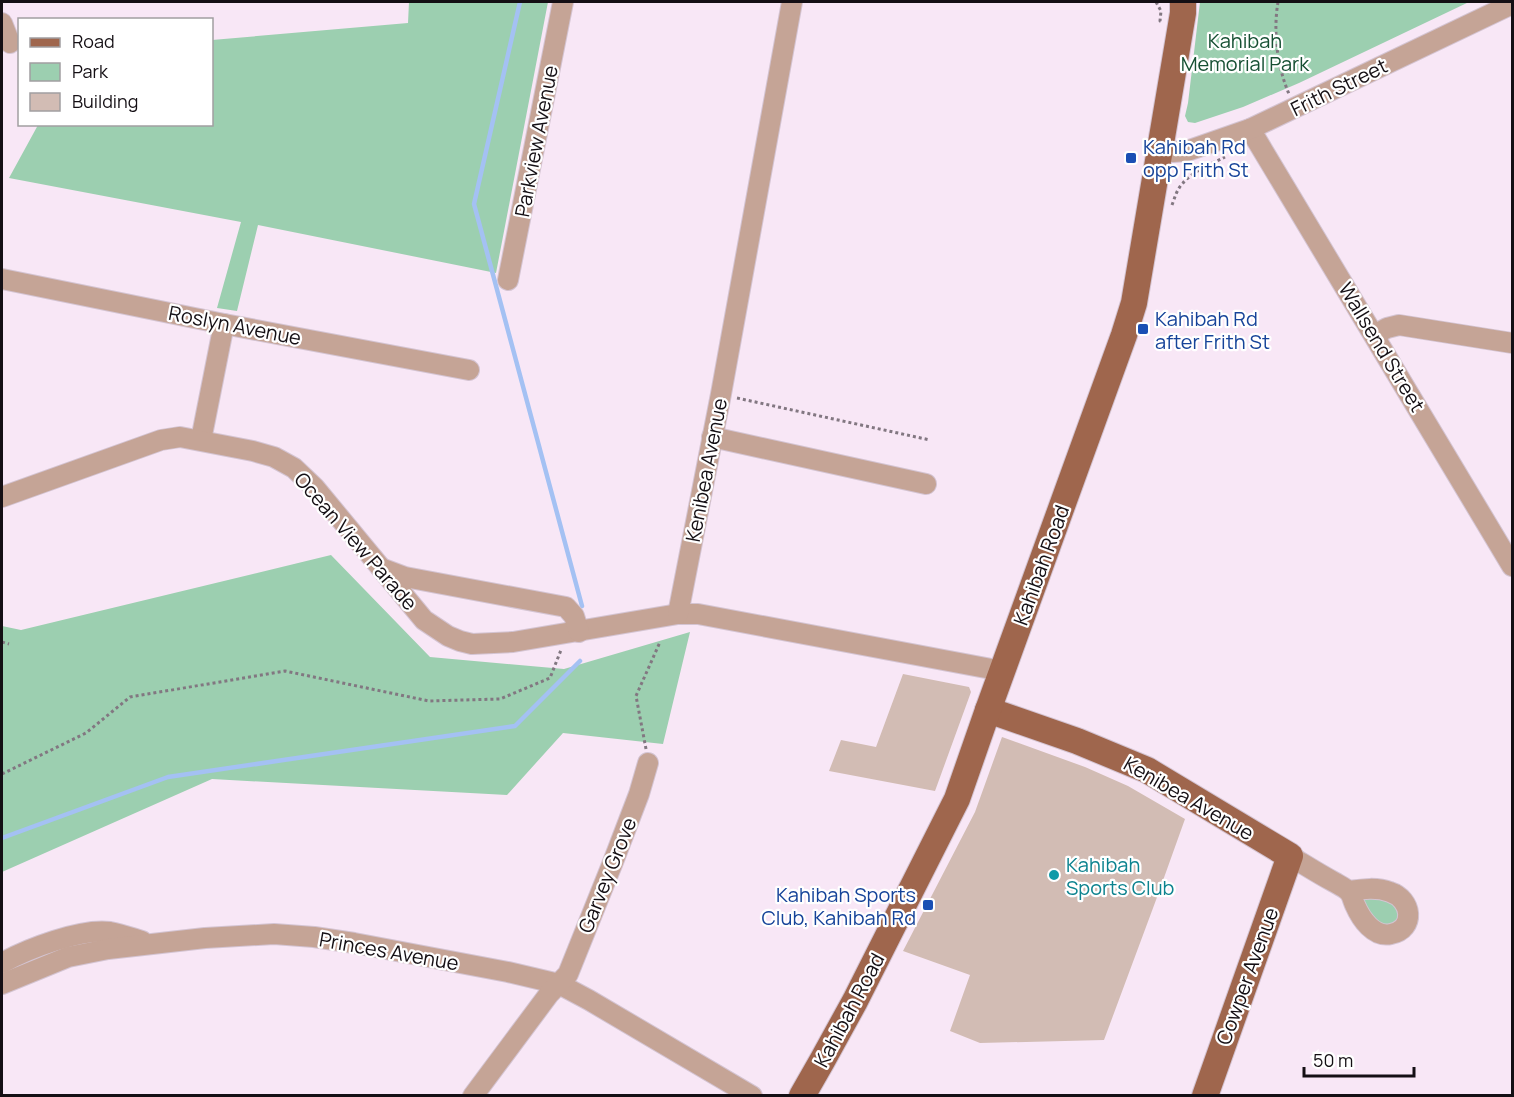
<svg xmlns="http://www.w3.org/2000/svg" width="1514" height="1097" font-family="Manrope,sans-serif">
<rect width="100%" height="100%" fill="#f8e7f6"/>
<!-- green -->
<g fill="#9ccfb0">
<polygon points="409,2 548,2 496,273 258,225 237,311 217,308 241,222 9,178 38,125 212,124 212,40 408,23"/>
<polygon points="1200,2 1469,2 1299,83 1243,107 1195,123 1188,122 1185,116 1188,103"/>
<polygon points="331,555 430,657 564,669 690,632 663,744 563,733 507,795 212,779 2,872 2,626 21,630"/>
<polygon points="1357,896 1394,900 1400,919 1391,926 1377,924"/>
</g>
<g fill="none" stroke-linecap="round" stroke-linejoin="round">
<!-- stream -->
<g stroke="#a4c1f3" stroke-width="4.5">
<polyline points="520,2 474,204 582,606"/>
<polyline points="2,838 168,777 515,726 580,661"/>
</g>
</g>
<!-- building -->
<g fill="#d2bcb4">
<polygon points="903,674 969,687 971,692 935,791 829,771 841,740 876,747"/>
<polygon points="1002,737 1085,767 1128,786 1185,819 1156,900 1104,1040 980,1043 950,1031 970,975 903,951 975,812"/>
</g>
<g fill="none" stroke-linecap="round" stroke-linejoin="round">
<defs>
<g id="minor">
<polyline points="2,23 10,43"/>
<polyline points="1250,129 1512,566"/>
<polyline points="1160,150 1173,152 1187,151 1250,129 1512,4"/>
<polyline points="2,279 224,324 469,370"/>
<polyline points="508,280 563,2"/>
<polyline points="1374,335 1387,328 1399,325 1512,343"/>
<polyline points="712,437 926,484"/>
<polyline points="201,440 224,324"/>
<polyline points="2,497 161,440 180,437 253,451 274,457 294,468 315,488 424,620 448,636 460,641 472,644 513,642 678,614 698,614 1002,671"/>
<polyline points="381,568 405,577 566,607 574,616 579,632"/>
<polyline points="678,614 721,394 792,2"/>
<path d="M 1290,856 C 1305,865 1319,874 1334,882 C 1339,885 1346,888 1349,892 C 1352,895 1353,901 1355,905 C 1361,919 1374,938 1391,934 C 1416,929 1412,899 1390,892 C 1377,887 1363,889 1349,891"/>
<path d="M 2,963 C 27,949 81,928 110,932 C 121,934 132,938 142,941"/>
<polyline points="2,984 68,957 108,949 205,938 274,934 314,937 354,943 508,972 559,984 589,1000 752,1096"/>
<polyline points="473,1096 549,994 568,974 613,862 639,794 648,763"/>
</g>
<g id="major">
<polyline points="988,710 1077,741 1147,770 1290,856 1205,1096"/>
<polyline points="802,1096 822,1061 855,1001 957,799 988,710 1124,335 1134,303 1183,13 1183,2"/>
</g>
</defs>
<!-- minor casing -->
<use href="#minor" stroke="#d4c4d2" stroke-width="22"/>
<!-- major casing -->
<use href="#major" stroke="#d4c4d2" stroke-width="28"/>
<!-- path -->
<g stroke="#827781" stroke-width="3" stroke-dasharray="3 3" stroke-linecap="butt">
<polyline points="1156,2 1161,11 1160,21 1163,22"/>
<path d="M 1278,2 C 1273,32 1277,66 1289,94"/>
<path d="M 1172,205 C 1175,197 1177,189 1183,183 C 1193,171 1211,164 1225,157"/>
<polyline points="737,398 930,440"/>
<polyline points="2,642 9,644"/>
<polyline points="646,749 636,696 660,642"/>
<polyline points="2,774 86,733 130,697 285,671 429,701 500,699 550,678 561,650"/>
</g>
<!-- minor -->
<use href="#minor" stroke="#c5a496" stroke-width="20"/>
<!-- major -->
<use href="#major" stroke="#9f664d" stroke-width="26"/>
</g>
<!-- markers -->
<g fill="#1a4fb4" stroke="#fff" stroke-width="2">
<rect x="1125" y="152" width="12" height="12" rx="3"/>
<rect x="1137" y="323" width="12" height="12" rx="3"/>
<rect x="922" y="899" width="12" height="12" rx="3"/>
</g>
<circle fill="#0f9aa8" stroke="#fff" stroke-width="2" cx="1054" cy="875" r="6"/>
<g text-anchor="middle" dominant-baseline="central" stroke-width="4.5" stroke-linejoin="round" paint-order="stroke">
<!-- park labels -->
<g font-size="20" fill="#165033" stroke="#fff">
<text x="1245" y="40">Kahibah<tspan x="1245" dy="23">Memorial Park</tspan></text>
</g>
<!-- street labels -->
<g font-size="20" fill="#140f14" stroke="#fff">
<text transform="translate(1339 87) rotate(-26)">Frith Street</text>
<text transform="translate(536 141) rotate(-79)">Parkview Avenue</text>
<text transform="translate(235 325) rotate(11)">Roslyn Avenue</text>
<text transform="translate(1382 347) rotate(59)">Wallsend Street</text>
<text transform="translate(706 470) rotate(-79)">Kenibea Avenue</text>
<text transform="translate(356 541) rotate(49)">Ocean View Parade</text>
<text transform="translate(1041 565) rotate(-70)">Kahibah Road</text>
<text transform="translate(1189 798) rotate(30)">Kenibea Avenue</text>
<text transform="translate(607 875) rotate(-68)">Garvey Grove</text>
<text transform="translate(389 951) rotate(10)">Princes Avenue</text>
<text transform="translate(1247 976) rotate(-70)">Cowper Avenue</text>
<text transform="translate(849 1010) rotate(-62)">Kahibah Road</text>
</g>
<!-- transit labels -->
<g font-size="20" fill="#164399" stroke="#fff" text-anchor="start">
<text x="1143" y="146">Kahibah Rd<tspan x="1143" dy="23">opp Frith St</tspan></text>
<text x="1155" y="318">Kahibah Rd<tspan x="1155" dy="23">after Frith St</tspan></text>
<text x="916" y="894" text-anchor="end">Kahibah Sports<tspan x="916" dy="23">Club, Kahibah Rd</tspan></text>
</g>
<!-- culture labels -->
<g font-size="20" fill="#0d838f" stroke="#fff" text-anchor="start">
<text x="1066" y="864">Kahibah<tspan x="1066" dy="23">Sports Club</tspan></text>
</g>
</g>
<!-- border -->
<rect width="1514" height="1097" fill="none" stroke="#140f14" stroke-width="6"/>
<!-- legend -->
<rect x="18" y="18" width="195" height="108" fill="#ffffff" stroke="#a19fa1" stroke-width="1.5"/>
<rect x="30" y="38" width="30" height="9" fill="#9f664d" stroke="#a19fa1" stroke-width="1.5"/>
<text x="72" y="48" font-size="18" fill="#140f14">Road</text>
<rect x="30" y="63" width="30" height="18" fill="#9ccfb0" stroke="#a19fa1" stroke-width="1.5"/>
<text x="72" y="78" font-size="18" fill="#140f14">Park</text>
<rect x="30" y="93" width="30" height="18" fill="#d2bcb4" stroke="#a19fa1" stroke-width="1.5"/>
<text x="72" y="108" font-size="18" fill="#140f14">Building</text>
<!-- scale -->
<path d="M1304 1067v9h110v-9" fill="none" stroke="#140f14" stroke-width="3"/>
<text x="1313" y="1067" font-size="18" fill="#140f14" stroke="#ffffff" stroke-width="4.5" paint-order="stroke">50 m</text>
</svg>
